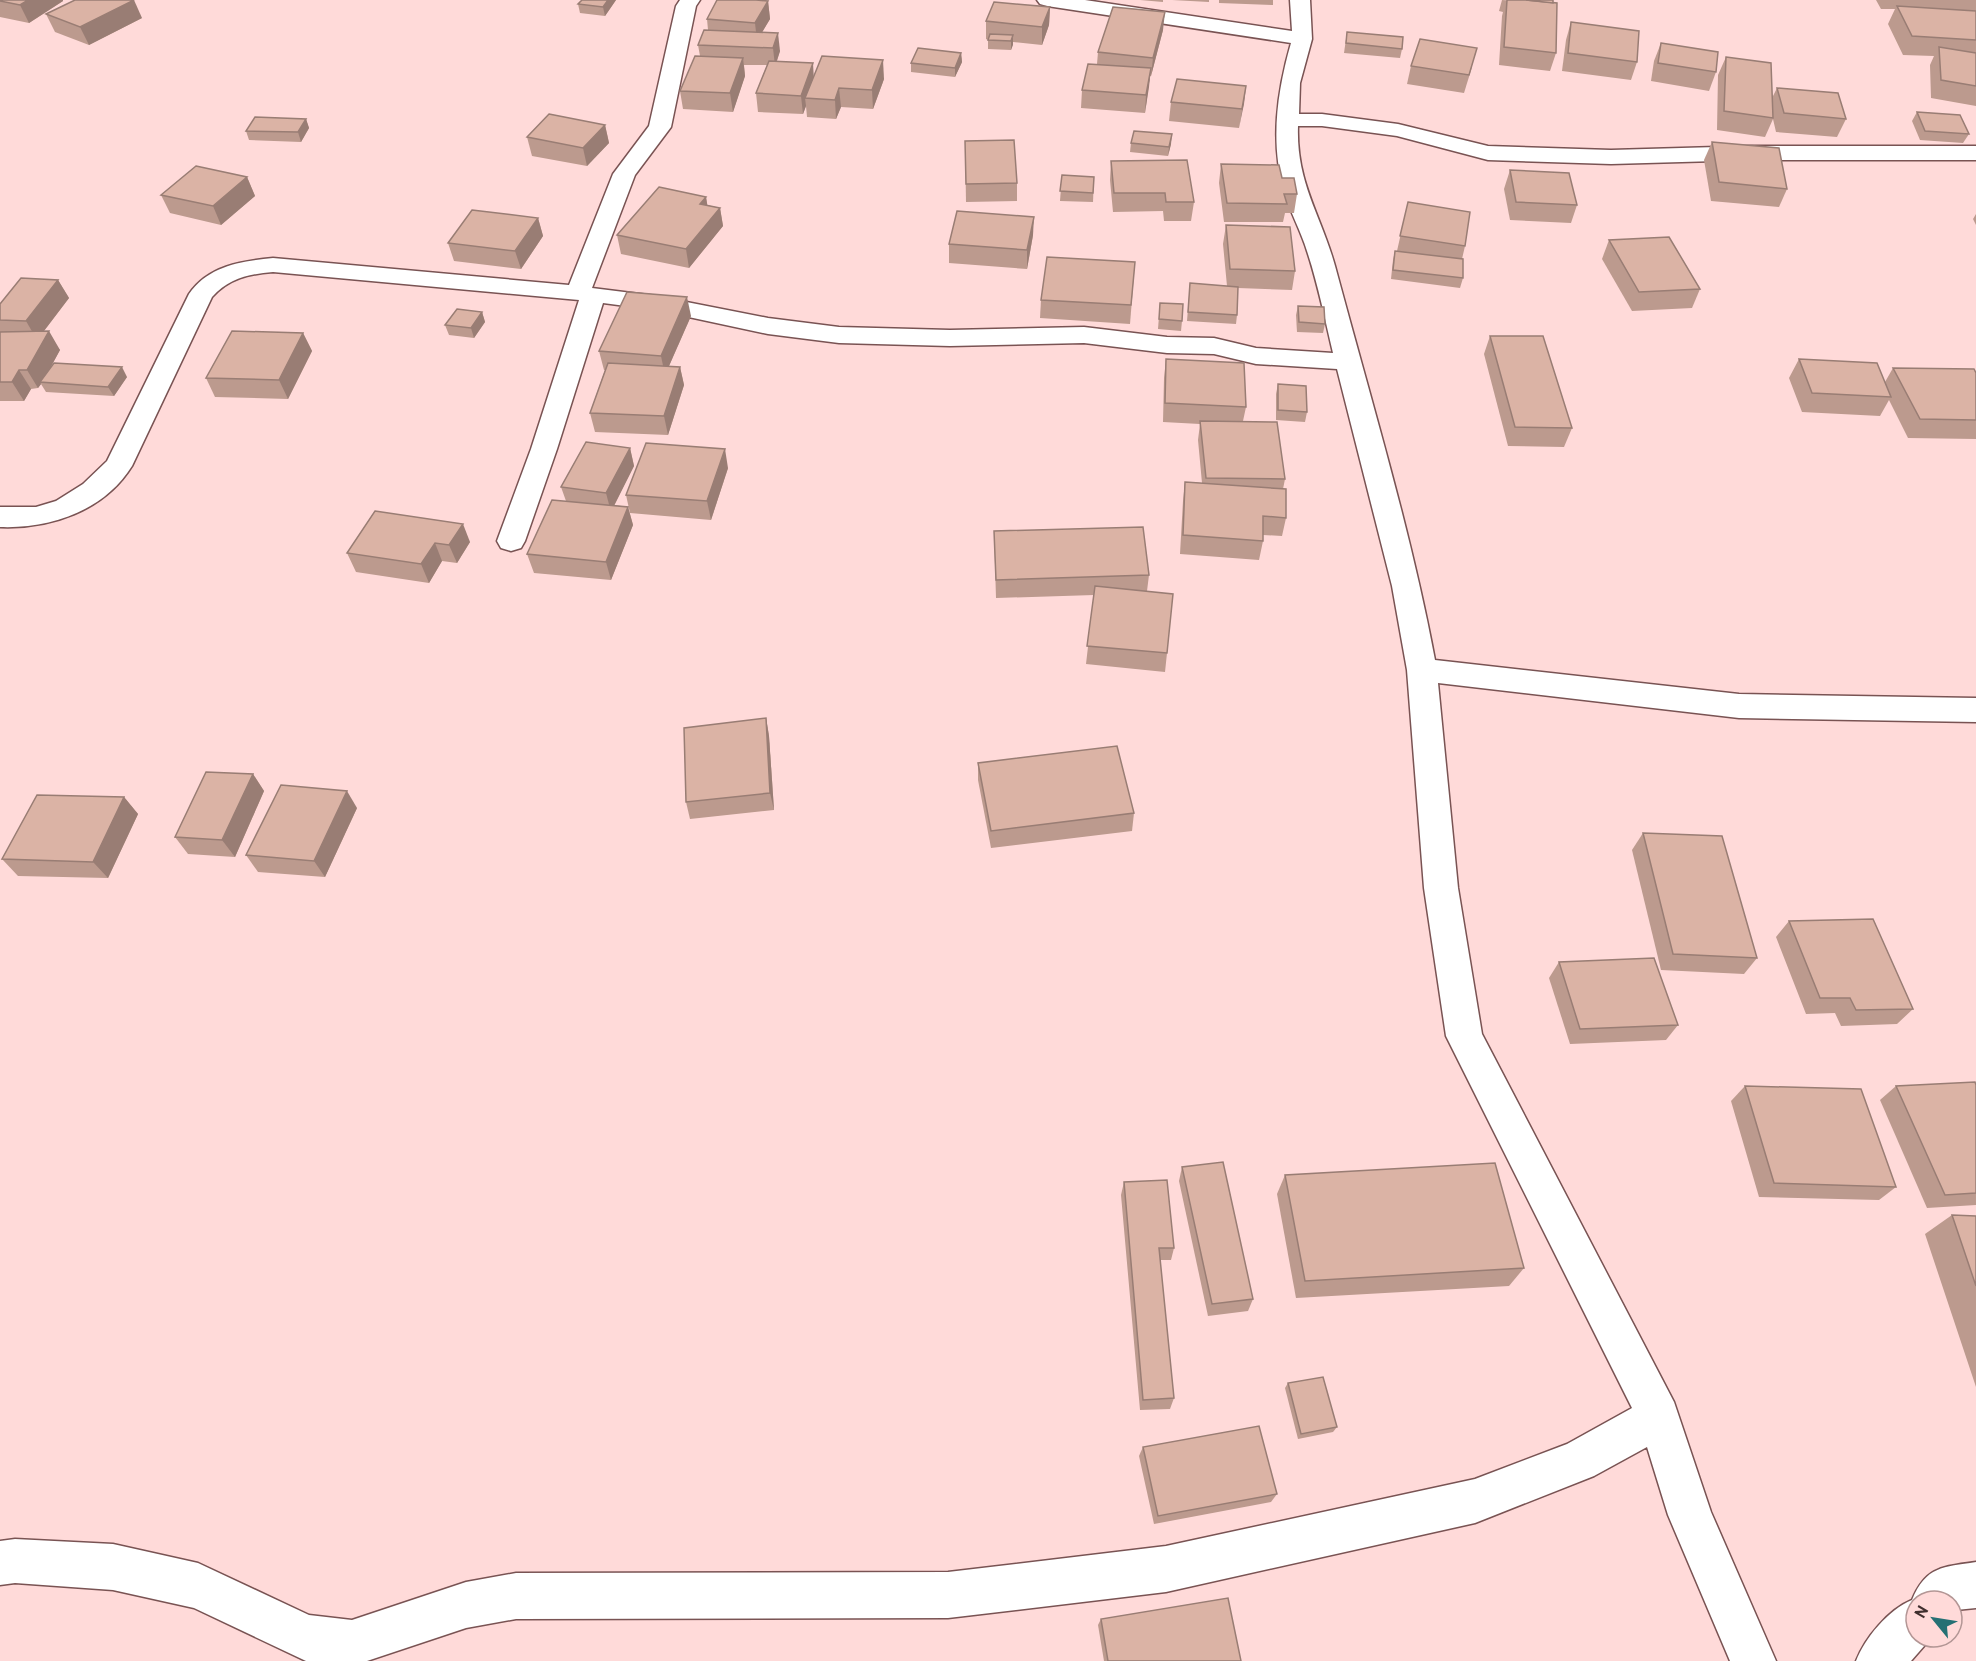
<svg xmlns="http://www.w3.org/2000/svg" width="1976" height="1661" font-family="Overpass,sans-serif">
<rect width="100%" height="100%" fill="#ffdad9"/>
<g fill="none" stroke-linecap="round" stroke-linejoin="round">
<defs>
<g id="street">
<path d="M 680,0 L 700,0 L 696,6 L 671,127 L 635,175 L 592,288 L 656,296 L 768,318 L 839,327 L 950,330 L 1084,327 L 1167,337 L 1214,338 L 1256,348 L 1333,353 C 1325,319 1318,284 1307,251 C 1301,231 1290,212 1284,191 C 1270,142 1277,92 1291,43 L 1047,6 L 1040,4 L 1037,0 L 1085,0 L 1292,31 L 1290,0 L 1310,0 L 1312,39 L 1300,83 L 1299,114 L 1322,114 L 1398,124 L 1488,146 L 1611,150 L 1752,146 L 1976,146 L 1976,160 L 1752,160 L 1611,164 L 1488,160 L 1397,136 L 1322,126 L 1298,126 C 1296,183 1321,215 1335,266 C 1370,397 1410,527 1435,660 L 1739,694 L 1976,698 L 1976,722 L 1739,718 L 1438,683 L 1458,888 L 1482,1034 L 1674,1402 L 1711,1512 L 1776,1661 L 1730,1661 L 1668,1515 L 1647,1447 L 1594,1476 L 1475,1523 L 1166,1592 L 948,1618 L 516,1619 L 466,1628 L 367,1661 L 306,1661 L 194,1608 L 113,1590 L 15,1583 L 0,1585 L 0,1541 L 15,1539 L 113,1544 L 198,1563 L 309,1615 L 352,1620 L 466,1582 L 516,1573 L 948,1572 L 1166,1546 L 1475,1479 L 1567,1444 L 1632,1408 L 1446,1036 L 1424,888 L 1407,670 L 1392,586 L 1337,369 L 1256,364 L 1214,354 L 1167,353 L 1084,343 L 950,346 L 839,343 L 768,334 L 656,310 L 603,303 L 557,449 L 525,541 L 521,548 L 511,551 L 501,548 L 497,541 L 531,449 L 579,300 L 273,272 C 249,274 229,278 212,297 L 132,466 C 104,511 50,529 0,527 L 0,507 L 36,507 L 56,501 L 83,484 L 107,461 L 189,294 C 208,266 241,261 273,258 L 569,285 L 613,174 L 649,126 L 676,6 Z"/>
<path d="M 1976,1562 L 1976,1608 L 1956,1610 L 1952,1615 L 1952,1601 L 1916,1601 L 1916,1637 L 1932,1637 L 1911,1661 L 1856,1661 C 1865,1638 1888,1610 1912,1600 C 1926,1566 1943,1567 1976,1562 Z"/>
</g>
</defs>
<!-- street casing -->
<use href="#street" stroke="#795353" stroke-width="3"/>
<!-- street -->
<use href="#street" fill="#fff" fill-rule="evenodd"/>
</g>
<!-- wall -->
<g fill="#bc9a8e">
<polygon points="0,0 63,0 63,1 29,23 0,17"/>
<polygon points="616,0 605,16 580,13 578,4"/>
<polygon points="1140,0 1163,0 1163,2"/>
<polygon points="1172,0 1209,0 1209,2"/>
<polygon points="1219,0 1273,0 1273,5 1219,3"/>
<polygon points="1502,0 1553,3 1556,53 1550,71 1499,65 1502,16 1503,12 1499,11"/>
<polygon points="1876,0 1976,0 1976,106 1931,98 1930,65 1934,56 1903,55 1888,24 1895,9 1881,9"/>
<polygon points="768,1 770,19 762,32 780,51 777,61 814,77 884,79 873,109 841,107 836,119 807,117 806,106 803,114 758,112 756,93 767,65 744,65 745,76 733,112 683,109 680,91 700,56 698,45 708,30 707,19"/>
<polygon points="1050,7 1049,25 1042,45 1013,42 1011,50 988,49 988,40 986,39 986,21"/>
<polygon points="46,14 142,18 89,45 55,32"/>
<polygon points="1571,22 1637,62 1631,80 1562,71 1566,40"/>
<polygon points="1163,30 1151,76 1150,76 1145,113 1081,108 1082,90 1097,64 1098,52"/>
<polygon points="1347,32 1402,49 1400,58 1344,53"/>
<polygon points="1661,43 1716,72 1709,91 1651,81 1654,61"/>
<polygon points="961,53 962,62 955,77 911,72 911,63"/>
<polygon points="1726,57 1772,98 1777,88 1846,119 1837,137 1776,132 1773,119 1765,137 1717,130 1718,75"/>
<polygon points="1411,66 1472,67 1464,93 1407,84"/>
<polygon points="1246,86 1239,128 1169,121 1171,102"/>
<polygon points="1917,112 1969,134 1963,143 1920,140 1912,121"/>
<polygon points="306,119 309,128 301,142 249,140 246,131"/>
<polygon points="605,125 609,143 587,166 532,156 527,137"/>
<polygon points="965,141 1017,183 1017,201 966,202"/>
<polygon points="1712,142 1787,189 1779,207 1711,201 1704,160"/>
<polygon points="1131,143 1171,144 1168,156 1130,152"/>
<polygon points="1111,161 1194,202 1191,221 1164,221 1163,211 1113,212 1110,180"/>
<polygon points="1221,164 1282,178 1297,194 1294,213 1285,213 1283,222 1224,222 1219,183"/>
<polygon points="1510,170 1577,205 1571,223 1510,220 1504,189"/>
<polygon points="1062,175 1094,177 1093,202 1060,201"/>
<polygon points="247,177 255,196 221,225 170,213 161,195"/>
<polygon points="706,197 707,205 720,208 723,226 689,268 621,254 617,235"/>
<polygon points="1408,202 1465,246 1462,259 1463,278 1460,288 1391,279 1393,260 1395,251 1397,251"/>
<polygon points="1976,214 1976,225 1973,219"/>
<polygon points="538,218 543,236 521,269 454,261 448,243"/>
<polygon points="1226,225 1295,271 1292,290 1238,288 1237,315 1236,324 1187,321 1190,283 1227,286 1223,244"/>
<polygon points="1033,235 1027,269 949,263 949,244"/>
<polygon points="1609,240 1700,289 1692,308 1632,311 1602,259"/>
<polygon points="1135,262 1130,324 1040,318 1041,300"/>
<polygon points="58,280 69,298 44,331 60,350 48,372 127,377 114,396 46,392 41,384 38,388 31,389 24,401 0,401 0,304"/>
<polygon points="1160,303 1182,321 1181,331 1158,329"/>
<polygon points="1298,306 1325,324 1323,333 1297,332 1296,315"/>
<polygon points="482,312 485,322 474,338 449,335 445,325"/>
<polygon points="691,316 669,366 680,367 684,385 668,435 595,432 590,413 605,370 604,370 599,351"/>
<polygon points="303,333 312,351 288,399 215,397 206,378"/>
<polygon points="1490,336 1572,428 1564,447 1508,446 1484,354"/>
<polygon points="1166,359 1246,407 1243,421 1285,479 1283,489 1286,518 1282,536 1263,535 1263,541 1259,560 1180,554 1183,501 1185,482 1202,483 1198,440 1200,424 1163,422 1164,378"/>
<polygon points="1799,359 1885,382 1893,368 1976,373 1976,439 1908,438 1889,400 1880,416 1802,412 1789,378"/>
<polygon points="1278,384 1307,412 1305,422 1276,420 1276,394"/>
<polygon points="630,448 634,466 614,505 628,507 633,525 611,580 534,573 527,554 566,501 561,487"/>
<polygon points="728,468 711,520 630,513 626,495"/>
<polygon points="375,511 470,542 457,563 442,561 429,583 356,572 347,553"/>
<polygon points="994,531 1149,575 1147,591 1167,653 1165,672 1086,664 1094,595 996,598"/>
<polygon points="766,718 769,736 774,810 690,819 686,802"/>
<polygon points="978,763 1134,813 1132,831 991,848 978,780"/>
<polygon points="253,774 264,791 235,857 188,854 175,837"/>
<polygon points="124,797 138,814 108,878 18,876 2,859"/>
<polygon points="357,808 325,877 258,872 246,855"/>
<polygon points="1643,833 1757,958 1744,974 1661,970 1632,850"/>
<polygon points="1789,921 1913,1009 1897,1024 1841,1026 1835,1013 1806,1014 1776,937"/>
<polygon points="1559,962 1678,1025 1666,1040 1570,1044 1549,978"/>
<polygon points="1976,1085 1976,1205 1927,1208 1880,1100 1896,1086"/>
<polygon points="1745,1086 1896,1187 1879,1200 1759,1197 1731,1101"/>
<polygon points="1182,1167 1253,1299 1248,1311 1208,1316 1179,1181"/>
<polygon points="1285,1175 1524,1268 1509,1286 1296,1298 1277,1194"/>
<polygon points="1124,1182 1174,1248 1171,1260 1160,1260 1174,1398 1170,1409 1140,1410 1121,1195"/>
<polygon points="1952,1215 1976,1216 1976,1387 1925,1234"/>
<polygon points="1288,1383 1337,1427 1333,1432 1298,1439 1285,1388"/>
<polygon points="1143,1447 1277,1494 1271,1502 1154,1524 1139,1456"/>
<polygon points="1101,1619 1241,1661 1104,1661 1098,1625"/>
</g>
<!-- shaded-wall -->
<g fill="#997d74">
<polygon points="28,0 63,0 63,1 29,23 20,5"/>
<polygon points="134,0 142,18 89,45 80,27"/>
<polygon points="608,0 616,0 605,16 603,7"/>
<polygon points="768,1 770,19 757,41 755,23"/>
<polygon points="1050,7 1049,25 1042,45 1042,27"/>
<polygon points="1165,12 1163,30 1151,76 1153,58"/>
<polygon points="778,33 780,51 775,66 773,48"/>
<polygon points="1013,35 1013,45 1011,50 1011,41"/>
<polygon points="961,53 962,62 955,77 955,68"/>
<polygon points="743,58 745,76 733,112 730,93"/>
<polygon points="883,60 884,79 873,109 872,90"/>
<polygon points="813,63 814,81 805,98 806,106 803,114 801,96"/>
<polygon points="1151,68 1149,87 1145,113 1146,95"/>
<polygon points="1246,86 1244,104 1239,128 1242,109"/>
<polygon points="839,88 841,107 836,119 835,100"/>
<polygon points="306,119 309,128 301,142 298,132"/>
<polygon points="605,125 609,143 587,166 583,148"/>
<polygon points="1172,134 1171,144 1168,156 1169,147"/>
<polygon points="247,177 255,196 221,225 213,206"/>
<polygon points="706,197 709,215 700,204"/>
<polygon points="720,208 723,226 689,268 686,249"/>
<polygon points="1034,217 1033,235 1027,269 1027,250"/>
<polygon points="538,218 543,236 521,269 515,251"/>
<polygon points="58,280 69,298 37,340 26,321"/>
<polygon points="687,297 691,316 665,375 661,356"/>
<polygon points="482,312 485,322 474,338 471,328"/>
<polygon points="49,331 60,350 42,383 40,382 41,384 38,388 27,370"/>
<polygon points="303,333 312,351 288,399 279,380"/>
<polygon points="122,367 127,377 114,396 108,387"/>
<polygon points="680,367 684,385 668,435 664,416"/>
<polygon points="19,370 31,389 24,401 12,382"/>
<polygon points="630,448 634,466 611,512 606,493"/>
<polygon points="725,449 728,468 711,520 707,501"/>
<polygon points="628,507 633,525 611,580 606,562"/>
<polygon points="463,524 470,542 457,563 449,545"/>
<polygon points="435,543 442,561 429,583 421,564"/>
<polygon points="766,718 769,736 774,810 770,793"/>
<polygon points="253,774 264,791 235,857 222,840"/>
<polygon points="347,791 357,808 325,877 314,861"/>
<polygon points="124,797 138,814 108,878 93,862"/>
</g>
<!-- building -->
<g fill="#dbb3a5" stroke="#997d74" stroke-width="1.5">
<polygon points="0,0 28,0 20,5 0,1"/>
<polygon points="75,0 134,0 80,27 46,14"/>
<polygon points="582,0 608,0 603,7 578,4"/>
<polygon points="717,0 756,0 768,1 755,23 707,19"/>
<polygon points="1507,0 1526,0 1557,3 1556,53 1504,47"/>
<polygon points="1526,0 1553,0 1553,3"/>
<polygon points="994,2 1050,7 1042,27 986,21"/>
<polygon points="1897,6 1976,11 1976,40 1912,36"/>
<polygon points="1113,7 1165,12 1153,58 1098,52"/>
<polygon points="1571,22 1639,31 1637,62 1568,53"/>
<polygon points="704,30 778,33 773,48 698,45"/>
<polygon points="1347,32 1403,37 1402,49 1346,43"/>
<polygon points="990,34 1013,35 1011,41 988,40"/>
<polygon points="1420,39 1477,48 1469,75 1411,66"/>
<polygon points="1661,43 1718,52 1716,72 1658,63"/>
<polygon points="1939,47 1976,53 1976,86 1941,80"/>
<polygon points="918,48 961,53 955,68 911,63"/>
<polygon points="695,56 743,58 730,93 680,91"/>
<polygon points="822,56 883,60 872,90 839,88 835,100 805,98"/>
<polygon points="1726,57 1771,63 1773,118 1724,111"/>
<polygon points="769,61 813,63 801,96 756,93"/>
<polygon points="1088,64 1151,68 1146,95 1082,90"/>
<polygon points="1177,79 1246,86 1242,109 1171,102"/>
<polygon points="1777,88 1838,93 1846,119 1784,113"/>
<polygon points="1917,112 1960,115 1969,134 1925,131"/>
<polygon points="549,114 605,125 583,148 527,137"/>
<polygon points="255,117 306,119 298,132 246,131"/>
<polygon points="1134,131 1172,134 1169,147 1131,143"/>
<polygon points="1014,140 1017,183 966,184 965,141"/>
<polygon points="1712,142 1779,148 1787,189 1719,182"/>
<polygon points="1187,160 1194,202 1166,202 1165,193 1114,193 1111,161"/>
<polygon points="1221,164 1279,165 1282,178 1294,178 1297,194 1284,194 1287,204 1227,203"/>
<polygon points="196,166 247,177 213,206 161,195"/>
<polygon points="1510,170 1569,173 1577,205 1516,202"/>
<polygon points="1062,175 1094,177 1093,193 1060,191"/>
<polygon points="659,187 706,197 700,204 720,208 686,249 617,235"/>
<polygon points="1408,202 1470,212 1465,246 1400,236"/>
<polygon points="472,210 538,218 515,251 448,243"/>
<polygon points="957,211 1034,217 1027,250 949,244"/>
<polygon points="1226,225 1290,227 1295,271 1230,269"/>
<polygon points="1669,237 1700,289 1639,292 1609,240"/>
<polygon points="1395,251 1463,259 1463,278 1393,270"/>
<polygon points="1047,257 1135,262 1131,305 1041,300"/>
<polygon points="21,278 58,280 26,321 0,320 0,304"/>
<polygon points="1190,283 1238,287 1237,315 1188,312"/>
<polygon points="627,292 687,297 661,356 599,351"/>
<polygon points="1160,303 1183,304 1182,321 1159,319"/>
<polygon points="1298,306 1324,307 1325,324 1299,322"/>
<polygon points="457,309 482,312 471,328 445,325"/>
<polygon points="49,331 27,370 19,370 12,382 0,382 0,332"/>
<polygon points="232,331 303,333 279,380 206,378"/>
<polygon points="1490,336 1543,336 1572,428 1515,427"/>
<polygon points="1166,359 1244,363 1246,407 1165,403"/>
<polygon points="1799,359 1877,363 1891,397 1812,393"/>
<polygon points="54,363 122,367 108,387 40,382"/>
<polygon points="608,363 680,367 664,416 590,413"/>
<polygon points="1893,368 1974,369 1976,373 1976,420 1920,419"/>
<polygon points="1278,384 1306,386 1307,412 1278,410"/>
<polygon points="1200,421 1277,422 1285,479 1206,478"/>
<polygon points="586,442 630,448 606,493 561,487"/>
<polygon points="646,443 725,449 707,501 626,495"/>
<polygon points="1185,482 1286,489 1286,518 1263,516 1263,541 1183,535"/>
<polygon points="552,500 628,507 606,562 527,554"/>
<polygon points="375,511 463,524 449,545 435,543 421,564 347,553"/>
<polygon points="1143,527 1149,575 996,580 994,531"/>
<polygon points="1095,586 1173,594 1167,653 1087,646"/>
<polygon points="766,718 770,793 686,802 684,728"/>
<polygon points="1117,746 1134,813 991,831 978,763"/>
<polygon points="206,772 253,774 222,840 175,837"/>
<polygon points="281,785 347,791 314,861 246,855"/>
<polygon points="37,795 124,797 93,862 2,859"/>
<polygon points="1643,833 1722,836 1757,958 1673,954"/>
<polygon points="1873,919 1913,1009 1856,1010 1850,998 1820,998 1789,921"/>
<polygon points="1654,958 1678,1025 1580,1029 1559,962"/>
<polygon points="1975,1082 1976,1085 1976,1193 1945,1195 1896,1086"/>
<polygon points="1745,1086 1861,1089 1896,1187 1774,1183"/>
<polygon points="1223,1162 1253,1299 1212,1304 1182,1167"/>
<polygon points="1495,1163 1524,1268 1305,1281 1285,1175"/>
<polygon points="1167,1180 1174,1248 1159,1248 1174,1398 1143,1400 1124,1182"/>
<polygon points="1952,1215 1976,1216 1976,1286"/>
<polygon points="1323,1377 1337,1427 1301,1434 1288,1383"/>
<polygon points="1259,1426 1277,1494 1158,1516 1143,1447"/>
<polygon points="1228,1598 1241,1661 1108,1661 1101,1619"/>
</g>
<!-- north arrow -->
<g transform="translate(1934 1619) rotate(300)"><circle r="28" fill="#ffdad9" stroke="#b39695" stroke-width="1.5"/>
<path d="M0-4.5L10 22L0 15L-10 22Z" fill="#257074"/>
<text y="-9" font-size="16" font-weight="bold" text-anchor="middle" fill="#402f2e">N</text>
</g>
</svg>
